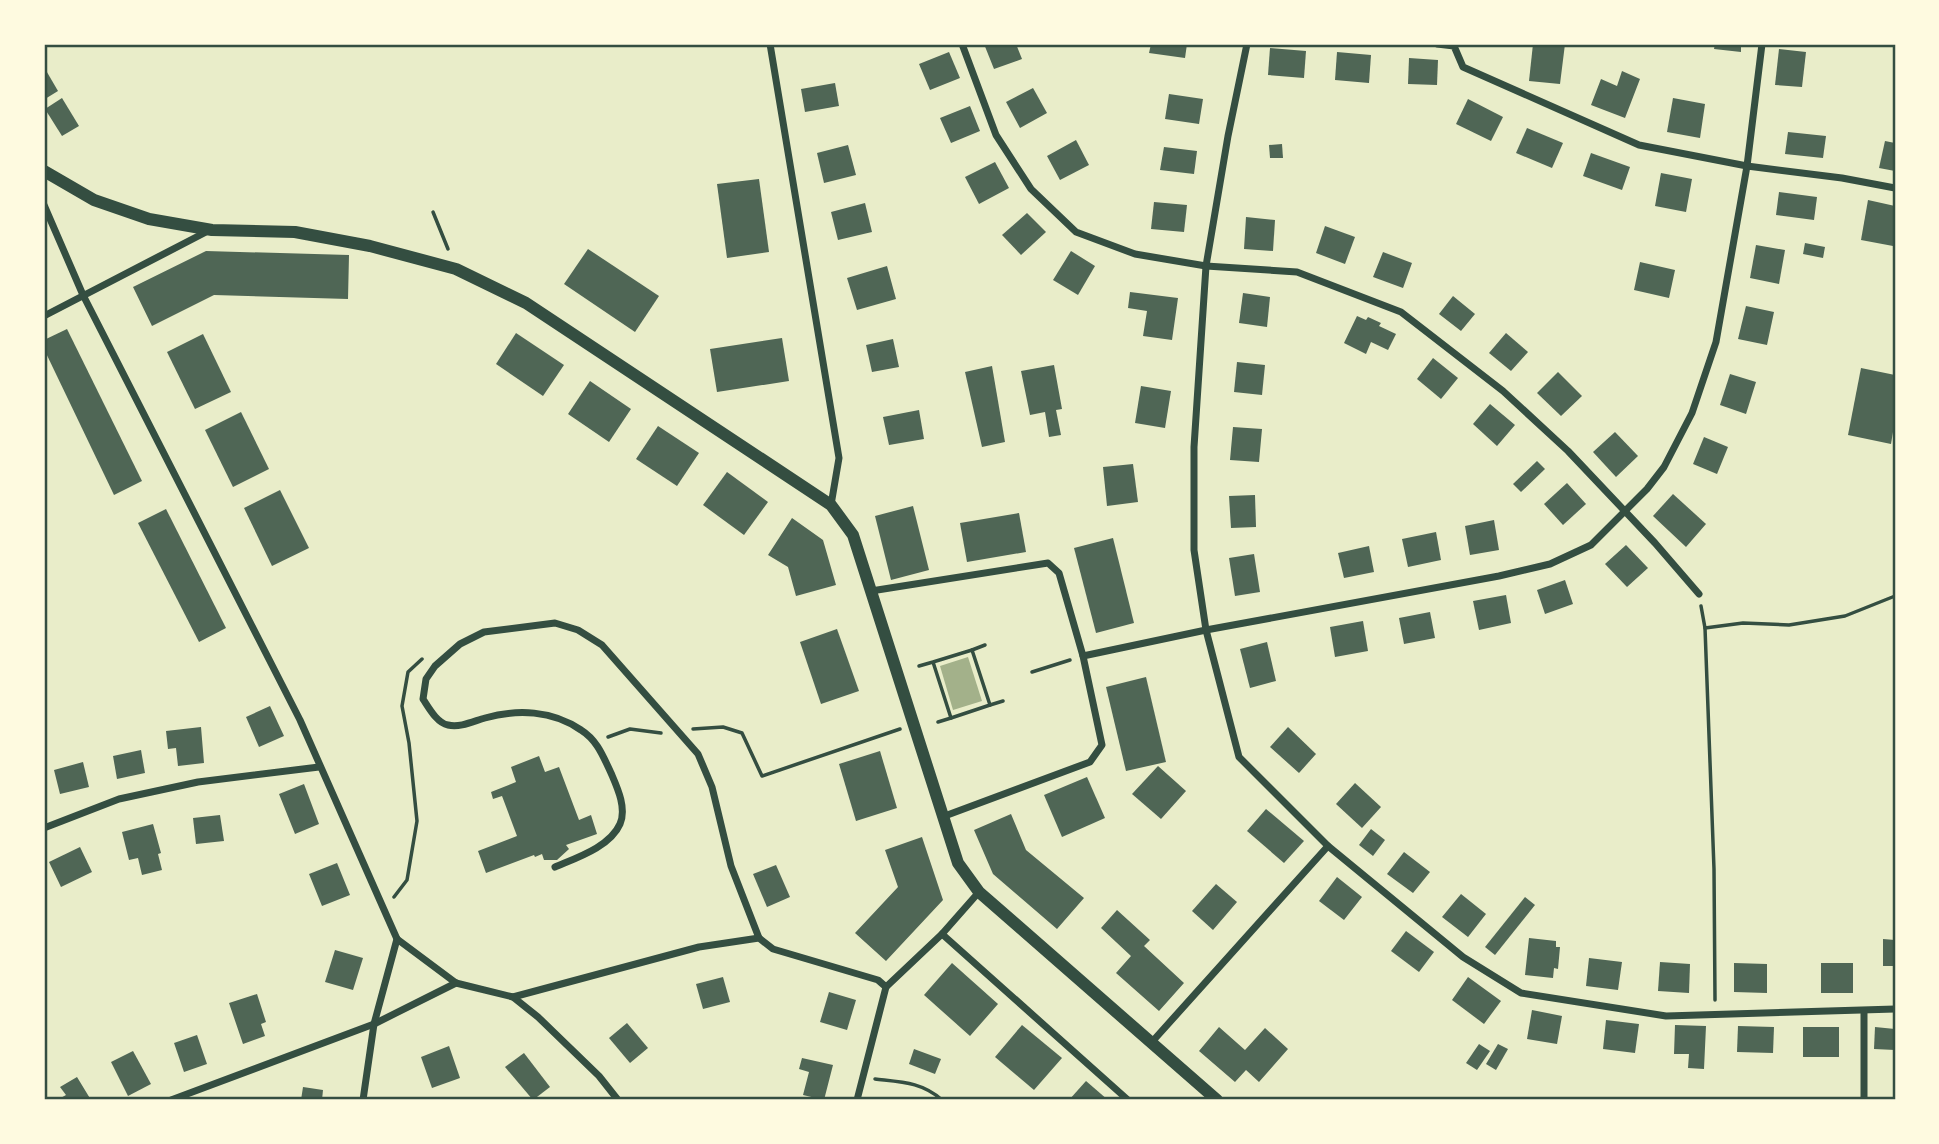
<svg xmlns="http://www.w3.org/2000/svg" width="1939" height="1144" font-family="'Noto Sans',sans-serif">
<rect width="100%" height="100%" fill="#e9edc9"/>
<!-- water -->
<polygon fill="#a3b18a" points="968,657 982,701 953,710 940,666"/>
<!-- building -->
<g fill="#4f6655">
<polygon points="984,44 1016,44 1022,59 994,69"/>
<polygon points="1151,44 1187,44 1185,58 1149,53"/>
<polygon points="1533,44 1565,44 1560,84 1529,81"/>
<polygon points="1715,44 1741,44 1741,52 1714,49"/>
<polygon points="1270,48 1306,51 1304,78 1268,75"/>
<polygon points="1779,49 1806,52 1802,87 1775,85"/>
<polygon points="949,52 960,78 930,90 919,64"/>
<polygon points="1337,52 1371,55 1369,83 1335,80"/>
<polygon points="1409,58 1438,60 1437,85 1408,84"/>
<polygon points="44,67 58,91 45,99 44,97"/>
<polygon points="1622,71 1640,79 1625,118 1591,105 1601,79 1617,86"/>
<polygon points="835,83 839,106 805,112 801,89"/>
<polygon points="1033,88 1047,113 1020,128 1006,102"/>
<polygon points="1169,94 1203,99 1199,124 1165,119"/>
<polygon points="62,98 79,126 62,136 45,109"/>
<polygon points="1673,98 1705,104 1700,138 1667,132"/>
<polygon points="1468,99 1503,117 1491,141 1456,124"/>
<polygon points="970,106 980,131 951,143 940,118"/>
<polygon points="1527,128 1563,143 1552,168 1516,153"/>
<polygon points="1788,132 1826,136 1823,158 1785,154"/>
<polygon points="1076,140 1089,165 1060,180 1047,156"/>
<polygon points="1885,141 1895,143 1895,171 1879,168"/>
<polygon points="1282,144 1283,158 1270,158 1269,145"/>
<polygon points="848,145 856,175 824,183 817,153"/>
<polygon points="1164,147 1197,151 1194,174 1160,170"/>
<polygon points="1591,153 1630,167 1622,190 1583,176"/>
<polygon points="995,162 1009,188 979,204 965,177"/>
<polygon points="1661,173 1692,179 1686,212 1655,206"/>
<polygon points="759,179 769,252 727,258 717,184"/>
<polygon points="1779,192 1817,197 1814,220 1776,215"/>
<polygon points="1868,200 1895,206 1893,246 1861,240"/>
<polygon points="1154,202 1187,205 1184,232 1151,229"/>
<polygon points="865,203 872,232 838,240 831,212"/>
<polygon points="1027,213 1046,232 1021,255 1002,235"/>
<polygon points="1246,217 1275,220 1273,251 1244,249"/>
<polygon points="1325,226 1355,237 1345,264 1316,253"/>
<polygon points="1805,243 1825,247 1823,258 1803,254"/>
<polygon points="1756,245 1785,250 1779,284 1750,278"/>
<polygon points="588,249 659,296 635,332 564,284"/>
<polygon points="206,251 349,255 348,299 214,295 152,326 133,287"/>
<polygon points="1071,251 1095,266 1078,295 1053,280"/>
<polygon points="1383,252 1412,263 1403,288 1373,277"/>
<polygon points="1640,262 1675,270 1669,298 1634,290"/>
<polygon points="887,266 896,299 857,310 847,278"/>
<polygon points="1130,292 1178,298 1172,340 1143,336 1147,311 1128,308"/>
<polygon points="1243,293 1270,297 1267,327 1239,323"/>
<polygon points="1453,296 1475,314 1461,331 1439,314"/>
<polygon points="1746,306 1774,312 1767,345 1738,339"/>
<polygon points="1357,316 1366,320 1368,317 1381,323 1379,326 1396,334 1388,350 1371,342 1366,354 1344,343"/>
<polygon points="67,329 142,481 114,495 44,349 44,340"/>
<polygon points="516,333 564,365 543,396 496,364"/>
<polygon points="1506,333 1528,352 1511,371 1489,353"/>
<polygon points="203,334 231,392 195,409 167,352"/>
<polygon points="782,338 789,381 717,392 710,349"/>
<polygon points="893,339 899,367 872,372 866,345"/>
<polygon points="1433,358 1458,378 1441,399 1417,379"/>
<polygon points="1237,362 1265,365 1262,395 1234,392"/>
<polygon points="1054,365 1062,409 1056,410 1061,435 1049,437 1045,412 1030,415 1021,371"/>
<polygon points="992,366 1005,442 982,447 965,372"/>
<polygon points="1861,368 1895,375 1895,420 1891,444 1848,435"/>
<polygon points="1558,372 1582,396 1561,416 1537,393"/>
<polygon points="1730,374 1756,382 1746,414 1720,405"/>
<polygon points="590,381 631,409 609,442 568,414"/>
<polygon points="1141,386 1171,391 1165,428 1135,423"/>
<polygon points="1490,404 1515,425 1497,446 1473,424"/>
<polygon points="919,410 924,439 889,445 883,417"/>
<polygon points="241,412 269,469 233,487 205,430"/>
<polygon points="658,426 699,453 677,486 636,459"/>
<polygon points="1233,427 1262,429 1259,462 1230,460"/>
<polygon points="1615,432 1638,456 1616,477 1593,452"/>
<polygon points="1704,437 1728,447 1717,474 1693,464"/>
<polygon points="1537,461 1545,469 1521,492 1513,484"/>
<polygon points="1133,464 1138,502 1107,506 1103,467"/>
<polygon points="727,472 768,502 744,535 703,505"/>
<polygon points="1567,483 1586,504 1563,525 1544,504"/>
<polygon points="280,490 309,548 272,566 244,508"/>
<polygon points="1673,494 1706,524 1686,547 1653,516"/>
<polygon points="1255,495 1256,527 1231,528 1229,496"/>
<polygon points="913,506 929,570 891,580 875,516"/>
<polygon points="166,509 226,628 199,642 138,523"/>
<polygon points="1019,513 1026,552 967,562 960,523"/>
<polygon points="792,518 823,540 836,585 796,596 788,567 768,555"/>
<polygon points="1494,520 1499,550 1470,555 1465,526"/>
<polygon points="1436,532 1441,560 1408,567 1402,539"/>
<polygon points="1113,538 1134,623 1096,633 1074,548"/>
<polygon points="1626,545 1648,568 1627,587 1605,564"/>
<polygon points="1369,546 1374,572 1344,578 1338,553"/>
<polygon points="1254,554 1260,592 1235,596 1229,558"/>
<polygon points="1565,580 1573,604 1545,614 1537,590"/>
<polygon points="1506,595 1511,623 1479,630 1473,601"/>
<polygon points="1430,612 1435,638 1404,644 1399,618"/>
<polygon points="1363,621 1368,651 1335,657 1330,627"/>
<polygon points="837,629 859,691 821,704 800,642"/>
<polygon points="1267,642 1276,681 1250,688 1240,649"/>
<polygon points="1146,677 1166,762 1126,771 1106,687"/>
<polygon points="270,706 284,736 259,747 246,717"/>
<polygon points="201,727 204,763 178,766 176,748 168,749 166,731"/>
<polygon points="1288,727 1316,754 1299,773 1270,747"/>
<polygon points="141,750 145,773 117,779 113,756"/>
<polygon points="880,751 897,808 856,821 839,764"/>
<polygon points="539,756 545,772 559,767 579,820 591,815 597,834 566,845 569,849 557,860 544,860 542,854 535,857 534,855 486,873 478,851 517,836 502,796 493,799 491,792 516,782 511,767"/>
<polygon points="83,762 89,787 60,794 54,770"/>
<polygon points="1158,766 1186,791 1161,819 1132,794"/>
<polygon points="1087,777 1105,818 1062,837 1044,795"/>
<polygon points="1355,783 1381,807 1362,828 1336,804"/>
<polygon points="304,784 319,824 295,834 279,794"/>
<polygon points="1266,809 1304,841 1284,863 1247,831"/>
<polygon points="1011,814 1026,850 1084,898 1057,929 993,874 974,830"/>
<polygon points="220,815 224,841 196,844 193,818"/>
<polygon points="153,824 161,853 158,854 162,870 142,875 138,858 129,860 122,832"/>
<polygon points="1371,829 1385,840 1373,856 1359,845"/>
<polygon points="922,837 943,900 886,961 855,933 898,887 885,850"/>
<polygon points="80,847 92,872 61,887 49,862"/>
<polygon points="1404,852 1430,872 1413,893 1387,874"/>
<polygon points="337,863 350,895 322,906 309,874"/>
<polygon points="776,865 790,897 767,907 753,874"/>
<polygon points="1337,877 1362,897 1344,920 1319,901"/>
<polygon points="1216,884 1237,902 1213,930 1192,911"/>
<polygon points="1461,894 1486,914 1468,937 1442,917"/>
<polygon points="1525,897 1535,905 1495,955 1485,947"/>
<polygon points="1117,910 1150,940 1144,946 1184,983 1159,1011 1116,973 1131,956 1101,928"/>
<polygon points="1406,931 1434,952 1419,972 1391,951"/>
<polygon points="1529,938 1556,941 1556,947 1560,947 1558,969 1554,968 1553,978 1525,975"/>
<polygon points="1883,939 1895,940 1895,966 1883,966"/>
<polygon points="335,950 363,958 353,990 325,982"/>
<polygon points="1589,958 1622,962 1618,990 1586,986"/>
<polygon points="1660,962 1690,964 1689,993 1658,991"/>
<polygon points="952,963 998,1004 970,1036 924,995"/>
<polygon points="1734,963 1767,964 1767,993 1734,992"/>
<rect x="1821" y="963" width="32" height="30"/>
<polygon points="723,977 730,1002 703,1009 696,984"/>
<polygon points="1468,977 1501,1001 1484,1024 1452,1000"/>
<polygon points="829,992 856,1000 847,1030 820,1022"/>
<polygon points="257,994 266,1022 261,1024 265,1036 243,1044 229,1003"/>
<polygon points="1532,1010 1562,1016 1557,1044 1527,1039"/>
<polygon points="1606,1020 1639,1024 1635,1053 1603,1049"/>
<polygon points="627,1023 648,1048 630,1063 609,1038"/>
<polygon points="1022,1025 1062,1058 1034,1090 995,1057"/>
<polygon points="1675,1025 1706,1026 1704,1069 1688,1068 1689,1054 1674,1054"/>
<polygon points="1738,1026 1774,1027 1773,1053 1737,1052"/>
<polygon points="1219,1027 1245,1050 1265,1028 1288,1049 1259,1082 1246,1070 1235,1082 1199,1051"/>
<rect x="1803" y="1027" width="36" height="30"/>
<polygon points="1875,1027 1895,1029 1895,1050 1874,1049"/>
<polygon points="197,1035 207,1064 184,1072 174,1043"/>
<polygon points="1479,1044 1490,1051 1477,1070 1466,1063"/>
<polygon points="1498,1044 1508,1049 1496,1070 1486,1064"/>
<polygon points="449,1046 460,1078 432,1088 421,1057"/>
<polygon points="914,1049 941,1059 935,1074 909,1064"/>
<polygon points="133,1051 151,1084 128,1096 111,1062"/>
<polygon points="524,1053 550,1087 533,1100 505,1067"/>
<polygon points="802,1058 833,1065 824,1100 803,1095 809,1072 799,1069"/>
<polygon points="77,1077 91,1100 57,1100 66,1095 60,1087"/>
<polygon points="1086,1081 1108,1100 1069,1100"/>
<polygon points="303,1087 323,1090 322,1100 301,1100"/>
</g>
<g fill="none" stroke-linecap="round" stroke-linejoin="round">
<!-- path -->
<g stroke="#344e41" stroke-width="3.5">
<polyline points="433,212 448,249"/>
<polyline points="1701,606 1705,628 1714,869 1715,1000"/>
<polyline points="1705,628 1743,623 1789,625 1845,616 1895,596"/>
<polyline points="972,650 985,645"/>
<polyline points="919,666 933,662 972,650 990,705 951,718 933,662"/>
<polyline points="1032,672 1070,660"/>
<polyline points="990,705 1003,701"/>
<polyline points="938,722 951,718"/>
<polyline points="693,729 723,727 742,733 762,776 900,729"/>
<polyline points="608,737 630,729 661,733"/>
<polyline points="394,897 407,880 417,821 409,743 402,706 408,672 422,659"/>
<path d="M 875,1079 C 901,1082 922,1082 942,1100"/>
</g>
<!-- minor -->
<g stroke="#344e41" stroke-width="7">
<polyline points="770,44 839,458 831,505"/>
<polyline points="962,44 996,135 1031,189 1076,232 1135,254 1206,266 1297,272 1401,312 1503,391 1568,451 1655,543 1699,594"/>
<polyline points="1247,44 1228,136 1206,266 1194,447 1194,550 1206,630 1239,757 1328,846 1463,957 1521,993 1666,1016 1895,1009"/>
<polyline points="1437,44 1454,46 1463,67 1639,145 1747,166 1842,178 1895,188"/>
<polyline points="44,205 83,295 300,720 397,939 456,983 513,997 538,1017 599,1076 618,1100"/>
<polyline points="44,316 208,231"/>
<polyline points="871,591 1048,563 1059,573 1083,656 1102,745 1090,762 942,817"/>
<polyline points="1083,656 1206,630 1499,576 1550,564 1591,545 1647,489 1664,467 1692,413 1716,342 1747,166 1762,44"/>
<polyline points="44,828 119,799 198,782 319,767"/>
<path d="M 555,867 C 576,858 610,847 620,824 C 627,808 617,787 611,773 C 603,756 597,740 581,730 C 552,710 517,709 485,718 C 474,721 460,728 448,725 C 437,723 429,708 423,699 L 426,679 L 435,666 L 460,644 L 484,632 L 555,623 L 578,630 L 602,645 L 698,754 L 712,787 L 731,866 L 759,938"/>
<polyline points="942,934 1128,1100"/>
<polyline points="513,997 699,947 759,938 773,949 878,980 886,987"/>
<polyline points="1864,1011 1864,1100"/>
<polyline points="1151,1043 1328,846"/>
<polyline points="171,1100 374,1024 456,983"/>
<polyline points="363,1100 374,1024 397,939"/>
<polyline points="857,1100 886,987 942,934 979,892"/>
</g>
<!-- tertiary -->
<polyline stroke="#344e41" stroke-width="12" points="44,171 94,200 149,219 212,230 295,232 370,246 456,269 526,303 831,505 853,535 958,863 979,892 1217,1100"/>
</g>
<!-- border -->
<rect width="1939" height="1144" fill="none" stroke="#fefae0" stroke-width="91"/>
<rect x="46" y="46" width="1848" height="1052" fill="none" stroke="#344e41" stroke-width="2.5"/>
</svg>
